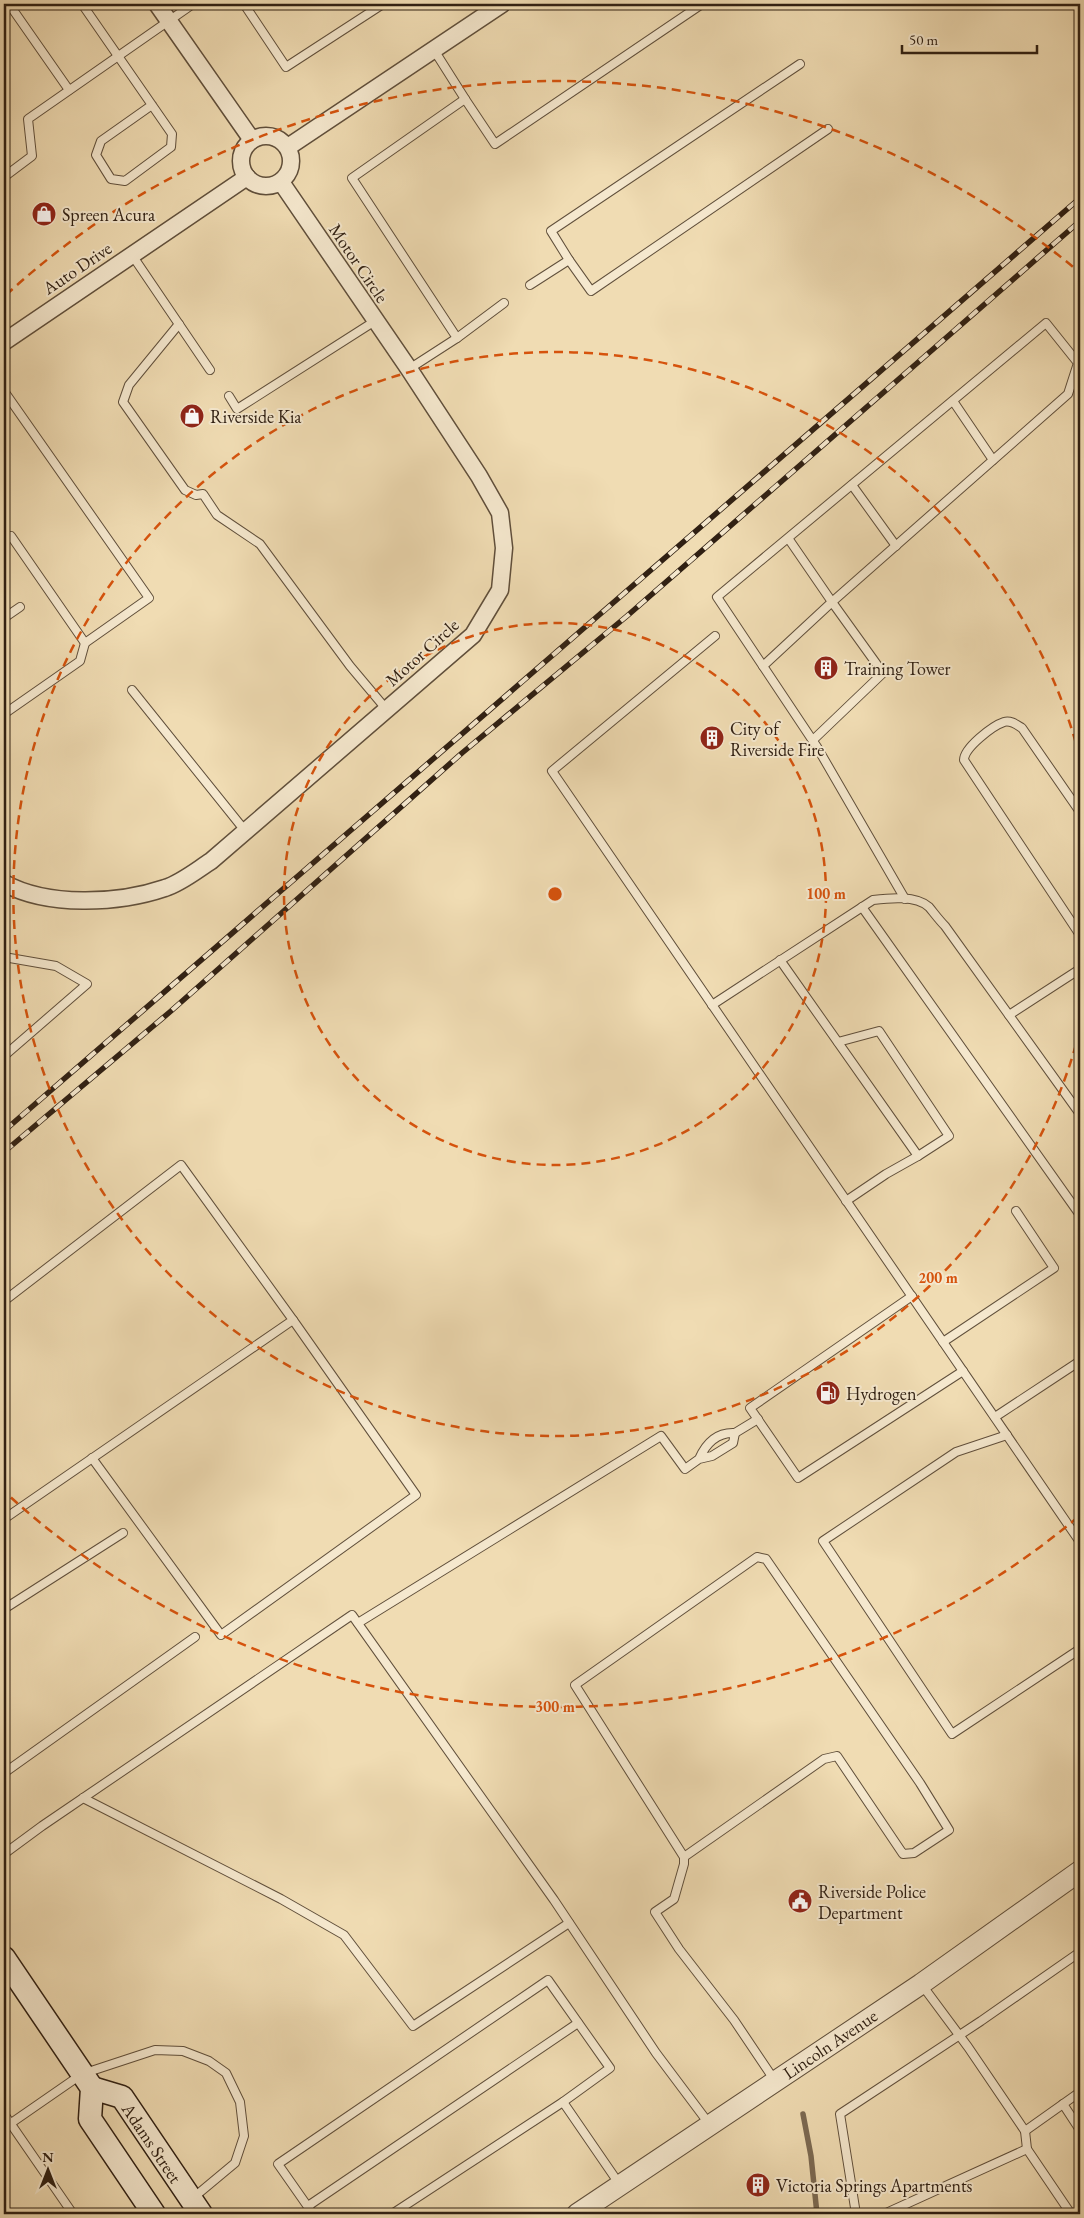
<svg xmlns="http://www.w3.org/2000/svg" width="1084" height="2218" font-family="'EB Garamond',serif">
<rect width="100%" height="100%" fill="#f0dcb3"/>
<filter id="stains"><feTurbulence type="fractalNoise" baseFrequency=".004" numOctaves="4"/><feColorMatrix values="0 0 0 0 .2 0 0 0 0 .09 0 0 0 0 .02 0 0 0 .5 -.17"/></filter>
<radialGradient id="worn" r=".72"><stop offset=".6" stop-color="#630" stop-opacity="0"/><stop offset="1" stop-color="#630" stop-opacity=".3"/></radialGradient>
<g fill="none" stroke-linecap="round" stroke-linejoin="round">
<!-- stream -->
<polyline stroke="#7c6a53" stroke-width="5.5" points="803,2114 811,2156 817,2214"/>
<defs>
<g id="service">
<polyline points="9,4 69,90"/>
<polyline points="82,4 172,134 171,147 125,181 111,179 96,155 101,141 152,105"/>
<polyline points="244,4 286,67 383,4"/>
<polyline points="465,99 495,144 702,4"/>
<polyline points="4,177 32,156 28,119 193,4"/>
<polyline points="132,255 210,370"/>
<polyline points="569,260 551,231 800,64"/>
<polyline points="530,285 569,260 591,291 828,129"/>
<polyline points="179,324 129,385 123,402 185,490 196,495 203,494 217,515 260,544 350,666 387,710"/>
<polyline points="457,338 504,303"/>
<polyline points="409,369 457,338 352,178 465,99 434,50"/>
<polyline points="4,391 149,598 85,643 11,536 4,541"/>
<polyline points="229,396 237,409 375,321"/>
<polyline points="953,401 993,460"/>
<polyline points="852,485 896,546"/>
<polyline points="788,538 832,602 1068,394 1078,363 1046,323 717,597 817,747 905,899"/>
<polyline points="4,618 20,607"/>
<polyline points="715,636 552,771 1080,1542"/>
<polyline points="763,666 832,602 883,673 813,740"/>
<polyline points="132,690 246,832"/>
<polyline points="4,714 80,661 85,643"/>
<path d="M 1080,812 L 1022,728 C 1017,725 1011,720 1004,722 C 992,726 964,748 964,760 L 1080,935"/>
<polyline points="862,907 1080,1215"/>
<polyline points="4,957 56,966 87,984 4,1056"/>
<polyline points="780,960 918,1156 886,1174 846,1201"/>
<path d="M 712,1005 L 873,900 C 889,898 916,895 929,907 C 934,913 939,920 945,926 L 1080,1114"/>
<polyline points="1009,1015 1080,969"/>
<polyline points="838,1042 879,1031 949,1136 918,1156"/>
<polyline points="912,1296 750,1408 798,1478 963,1371"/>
<polyline points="4,1301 181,1165 293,1320 4,1519"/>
<polyline points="943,1342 1054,1268 1016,1211"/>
<polyline points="995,1417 1080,1361"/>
<polyline points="735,1433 758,1419"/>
<polyline points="1007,1435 956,1452 823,1541 952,1734 1080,1649"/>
<polyline points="92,1458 221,1635 416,1495 293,1320"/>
<polyline points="4,1609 123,1533"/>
<path d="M 358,1623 L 661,1436 L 685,1469 L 699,1459 L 712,1456 L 733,1443 L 735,1433 C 717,1432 706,1443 699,1459"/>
<polyline points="4,1773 195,1637"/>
<polyline points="83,1798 281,1899 344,1935 413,2026 569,1923"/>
<polyline points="4,1854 42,1826 352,1615 554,1900 656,2053 710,2125"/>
<polyline points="684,1857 824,1759 837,1756 903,1854 914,1853 949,1830 920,1783 766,1559 757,1557 575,1685 684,1857 684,1864 674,1899 655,1912 679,1949 734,2020 775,2081"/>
<polyline points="922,1985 968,2047 1025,2131 1027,2149 1071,2214"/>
<polyline points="563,2102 620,2185"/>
<polyline points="1063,2104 1080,2130"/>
<polyline points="4,2114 73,2214"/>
<polyline points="4,2128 82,2074 155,2050 183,2051 209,2061 226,2073 240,2102 244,2136 235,2163 193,2198"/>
<polyline points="1025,2131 1080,2092"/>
<polyline points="308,2206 578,2023"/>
<polyline points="313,2214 278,2164 548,1980 610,2068 563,2102 392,2214"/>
<polyline points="856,2214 840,2114 981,2021 1080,1952"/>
<polyline points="884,2214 1027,2149"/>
</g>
<g id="minor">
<polyline points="157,4 252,140"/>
<circle cx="266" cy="161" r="25"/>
<polyline points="288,147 502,4"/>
<polyline points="4,342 247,177"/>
<path d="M 4,883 C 47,907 118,904 165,888 C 181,883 197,870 211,861 L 473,635 L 500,590 L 504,548 L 500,513 L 479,476 L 409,369 L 281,182"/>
</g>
<polyline id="tertiary" points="577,2214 921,1984 1080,1871"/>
<g id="secondary">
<polyline points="4,1958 92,2088 90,2119 154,2214"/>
<polyline points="92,2088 122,2097 201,2214"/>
</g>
</defs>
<!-- service casing -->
<use href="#service" stroke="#604f3b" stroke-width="10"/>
<!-- minor casing -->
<use href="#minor" stroke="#604f3b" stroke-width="19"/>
<!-- tertiary casing -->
<use href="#tertiary" stroke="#604f3b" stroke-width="22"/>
<!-- secondary casing -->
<use href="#secondary" stroke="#302013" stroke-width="25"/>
<!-- service -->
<use href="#service" stroke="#f5e8ce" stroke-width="8"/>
<!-- minor -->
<use href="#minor" stroke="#f5e8ce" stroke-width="16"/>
<!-- tertiary -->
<use href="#tertiary" stroke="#f5e8ce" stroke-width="20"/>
<!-- secondary -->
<use href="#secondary" stroke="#f5e8ce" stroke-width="22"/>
<defs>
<g id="rail">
<polyline points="4,1131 1080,198"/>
<polyline points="4,1152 171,1011 462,753 627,616 1080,221"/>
</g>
</defs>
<!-- rail casing -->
<use href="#rail" stroke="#302013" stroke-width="5.5"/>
<!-- rail -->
<use href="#rail" stroke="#f5e8ce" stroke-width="4" stroke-dasharray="11" stroke-linecap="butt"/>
</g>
<!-- distance rings -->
<g fill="none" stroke="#d6530d" stroke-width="2.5" stroke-dasharray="9 6">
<circle cx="555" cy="894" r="271"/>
<path d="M1080 1030A542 542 0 1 1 1080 758"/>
<path d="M1078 1517A813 813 0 0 1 6 1493M6 295A813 813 0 0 1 1078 271"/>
</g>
<!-- icons -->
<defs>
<symbol id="shop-disc" viewBox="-11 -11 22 22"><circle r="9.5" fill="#8f2418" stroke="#f5e8ce"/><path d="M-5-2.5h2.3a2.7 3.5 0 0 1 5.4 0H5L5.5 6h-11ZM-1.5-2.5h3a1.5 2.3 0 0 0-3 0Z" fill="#fff"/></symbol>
<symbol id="building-disc" viewBox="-11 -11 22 22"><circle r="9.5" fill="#8f2418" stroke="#f5e8ce"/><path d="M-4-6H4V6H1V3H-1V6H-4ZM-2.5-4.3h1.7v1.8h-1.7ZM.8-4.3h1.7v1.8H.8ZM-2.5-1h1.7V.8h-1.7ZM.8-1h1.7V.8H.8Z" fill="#fff"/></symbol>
<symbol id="fuel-disc" viewBox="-11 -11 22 22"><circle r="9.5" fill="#8f2418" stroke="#f5e8ce"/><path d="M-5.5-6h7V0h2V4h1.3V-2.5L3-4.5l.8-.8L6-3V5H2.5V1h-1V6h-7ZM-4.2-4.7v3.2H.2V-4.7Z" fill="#fff"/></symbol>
<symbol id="civic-disc" viewBox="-11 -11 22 22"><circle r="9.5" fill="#8f2418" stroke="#f5e8ce"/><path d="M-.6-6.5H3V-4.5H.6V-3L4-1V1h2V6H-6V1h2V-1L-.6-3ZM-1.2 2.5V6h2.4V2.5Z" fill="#fff"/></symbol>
</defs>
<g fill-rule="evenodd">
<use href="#shop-disc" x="30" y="200" width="28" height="28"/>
<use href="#shop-disc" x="178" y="402" width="28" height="28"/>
<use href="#building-disc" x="812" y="654" width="28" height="28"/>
<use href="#building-disc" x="698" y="724" width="28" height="28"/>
<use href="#fuel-disc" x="814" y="1379" width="28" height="28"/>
<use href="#civic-disc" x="786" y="1887" width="28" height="28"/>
<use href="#building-disc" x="744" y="2171" width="28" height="28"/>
</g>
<g text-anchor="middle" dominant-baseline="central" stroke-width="4" stroke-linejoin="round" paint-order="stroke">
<!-- poi labels -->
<g font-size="18" fill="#302013" stroke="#f5e8ce" text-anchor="start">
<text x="62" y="214">Spreen Acura</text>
<text x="210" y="416">Riverside Kia</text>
<text x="844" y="668">Training Tower</text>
<text x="730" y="728">City of<tspan x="730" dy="21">Riverside Fire</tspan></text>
<text x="846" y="1393">Hydrogen</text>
<text x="818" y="1891">Riverside Police<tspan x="818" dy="21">Department</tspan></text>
<text x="776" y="2185">Victoria Springs Apartments</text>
</g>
<!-- street labels -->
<g font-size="18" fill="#302013" stroke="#f5e8ce">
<text transform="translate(359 263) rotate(56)">Motor Circle</text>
<text transform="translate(77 268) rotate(-34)">Auto Drive</text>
<text transform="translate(422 652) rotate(-42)">Motor Circle</text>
<text transform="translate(830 2044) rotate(-34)">Lincoln Avenue</text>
<text transform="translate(152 2143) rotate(56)">Adams Street</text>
</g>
</g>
<circle cx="555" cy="894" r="8" fill="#d6530d" stroke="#f5e8ce" stroke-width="2.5"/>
<g font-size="15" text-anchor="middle" font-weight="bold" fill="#d6530d" stroke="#f5e8ce" stroke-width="4" stroke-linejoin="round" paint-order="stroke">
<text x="826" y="899">100 m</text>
<text x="938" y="1283">200 m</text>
<text x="555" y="1712">300 m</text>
</g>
<!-- margin -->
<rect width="1084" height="2218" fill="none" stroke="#f0dcb3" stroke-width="20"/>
<rect x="5" y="5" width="1074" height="2208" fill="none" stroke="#302013" stroke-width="2.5"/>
<rect x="10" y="10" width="1064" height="2198" fill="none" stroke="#302013"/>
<!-- north arrow -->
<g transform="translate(48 2170)" stroke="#f5e8ce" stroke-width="4" paint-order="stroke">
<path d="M0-4L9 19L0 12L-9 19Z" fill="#302013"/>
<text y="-8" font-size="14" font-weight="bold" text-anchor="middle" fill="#302013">N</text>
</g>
<!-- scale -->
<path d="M902 45v8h135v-8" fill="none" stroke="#302013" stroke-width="2.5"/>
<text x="909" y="45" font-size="15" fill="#302013" stroke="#f5e8ce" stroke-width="4" paint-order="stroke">50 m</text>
<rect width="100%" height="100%" filter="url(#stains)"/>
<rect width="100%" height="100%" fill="url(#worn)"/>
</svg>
